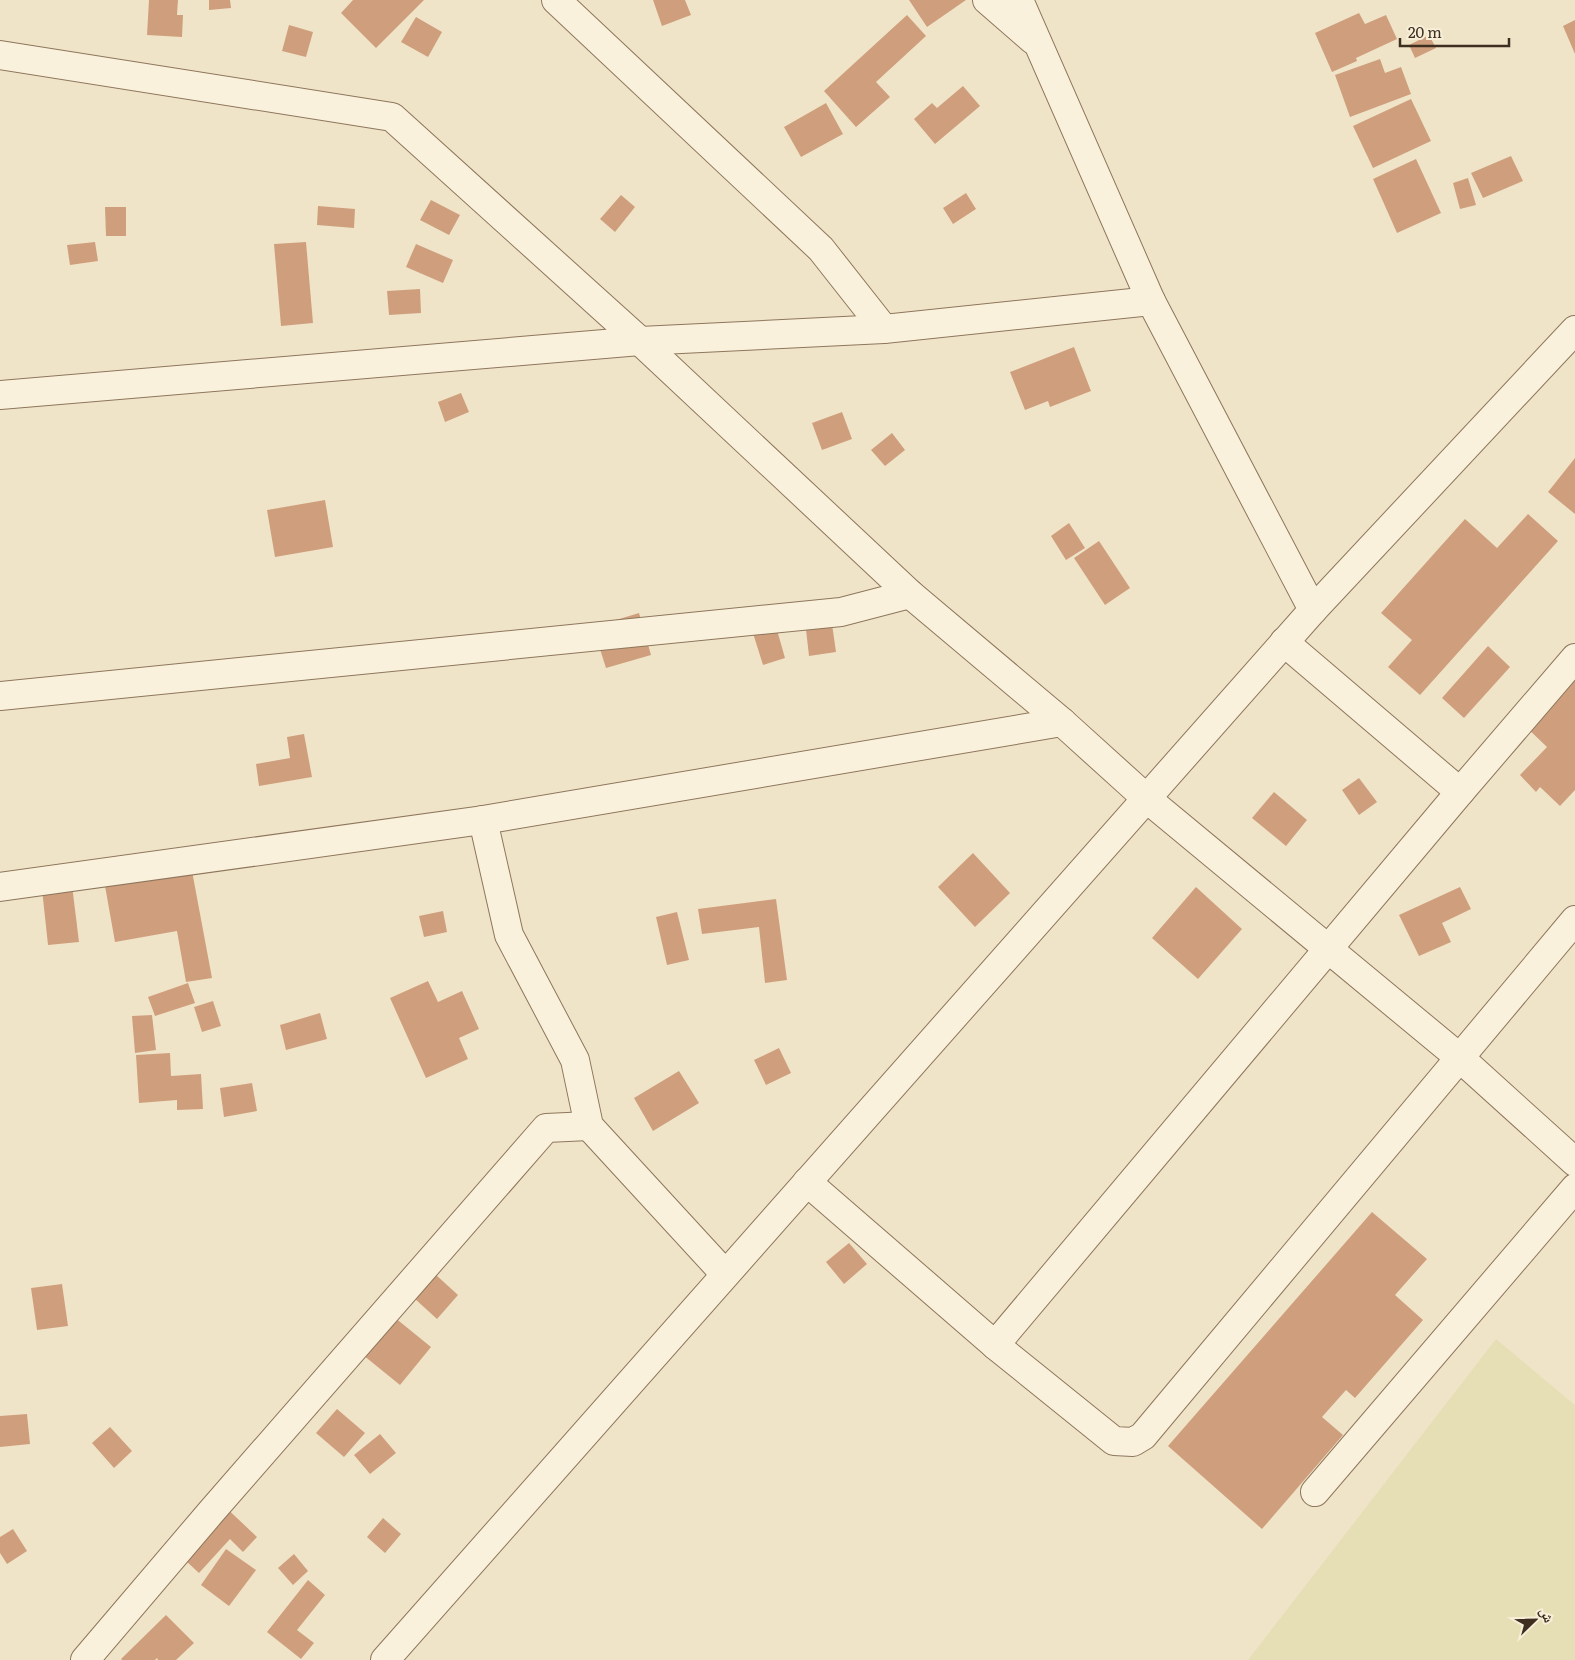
<svg xmlns="http://www.w3.org/2000/svg" width="1575" height="1660" font-family="Literata,'Noto Naskh Arabic',serif">
<rect width="100%" height="100%" fill="#f0e4c8"/>
<!-- farmland -->
<polygon fill="#e6deb5" points="1496,1339 1575,1405 1575,1660 1248,1660"/>
<!-- building -->
<g fill="#cf9f7d">
<polygon points="149,0 178,0 177,15 183,15 182,37 147,35"/>
<polygon points="209,0 230,0 231,8 209,10"/>
<polygon points="353,0 424,0 376,48 341,13"/>
<polygon points="653,0 685,0 691,15 662,26"/>
<polygon points="909,0 966,0 927,27"/>
<polygon points="1359,13 1365,24 1386,15 1397,39 1356,58 1357,61 1332,72 1315,33"/>
<polygon points="907,15 926,36 876,82 890,97 856,127 824,91"/>
<polygon points="416,17 442,32 428,57 401,42"/>
<polygon points="1575,20 1575,54 1563,26"/>
<polygon points="289,25 313,32 306,57 282,51"/>
<polygon points="1429,35 1436,48 1415,58 1409,45"/>
<polygon points="1380,59 1385,73 1401,67 1411,94 1350,117 1335,75"/>
<polygon points="963,86 980,106 935,144 914,119 932,103 937,108"/>
<polygon points="1411,99 1431,141 1373,168 1353,126"/>
<polygon points="826,103 843,134 801,157 784,127"/>
<polygon points="1511,156 1523,181 1483,198 1471,173"/>
<polygon points="1416,159 1441,213 1397,233 1373,179"/>
<polygon points="1468,178 1476,205 1460,209 1453,183"/>
<polygon points="966,193 976,209 953,224 943,208"/>
<polygon points="621,195 635,207 615,232 600,219"/>
<polygon points="431,200 460,215 449,235 420,220"/>
<polygon points="318,206 355,209 354,228 317,225"/>
<polygon points="105,207 126,207 126,236 106,236"/>
<polygon points="95,242 98,261 70,265 67,245"/>
<polygon points="306,242 313,323 281,326 274,244"/>
<polygon points="416,244 453,260 443,283 406,267"/>
<polygon points="420,289 421,313 389,315 387,291"/>
<polygon points="1074,347 1091,391 1050,407 1048,401 1025,410 1010,372"/>
<polygon points="461,393 469,412 445,422 438,402"/>
<polygon points="842,412 852,439 822,450 812,423"/>
<polygon points="892,433 905,450 885,466 871,450"/>
<polygon points="1575,458 1575,514 1548,492"/>
<polygon points="325,500 333,547 275,557 267,510"/>
<polygon points="1528,514 1558,541 1420,695 1388,667 1412,640 1381,613 1465,519 1497,548"/>
<polygon points="1069,523 1085,548 1066,560 1051,536"/>
<polygon points="1099,541 1130,588 1105,605 1074,558"/>
<polygon points="639,613 651,655 606,668 593,627"/>
<polygon points="831,617 836,652 809,656 805,621"/>
<polygon points="775,623 785,658 763,665 752,630"/>
<polygon points="1488,646 1510,667 1464,718 1442,698"/>
<polygon points="1575,670 1575,790 1560,806 1540,787 1536,792 1520,775 1547,747 1524,725"/>
<polygon points="304,734 312,777 259,786 256,764 290,758 287,737"/>
<polygon points="1359,778 1377,802 1359,815 1342,790"/>
<polygon points="1274,792 1307,820 1286,846 1252,818"/>
<polygon points="973,853 1010,893 975,927 938,887"/>
<polygon points="192,871 212,978 186,982 177,931 115,942 105,886"/>
<polygon points="71,877 79,942 48,945 41,880"/>
<polygon points="1196,887 1242,929 1198,979 1152,938"/>
<polygon points="1460,887 1471,909 1442,923 1451,942 1419,956 1399,915"/>
<polygon points="776,899 787,980 765,983 759,927 702,934 698,909"/>
<polygon points="443,911 447,932 424,937 419,916"/>
<polygon points="677,912 689,960 667,965 656,917"/>
<polygon points="428,981 438,1002 462,991 479,1029 459,1038 468,1059 426,1078 390,998"/>
<polygon points="188,983 195,1003 155,1016 148,997"/>
<polygon points="213,1001 221,1026 202,1032 194,1007"/>
<polygon points="320,1013 327,1039 286,1050 280,1025"/>
<polygon points="152,1015 156,1050 135,1053 132,1016"/>
<polygon points="779,1048 791,1073 766,1085 754,1060"/>
<polygon points="170,1053 171,1076 201,1074 203,1109 177,1110 177,1100 139,1103 136,1055"/>
<polygon points="679,1071 699,1103 653,1131 634,1098"/>
<polygon points="252,1083 257,1111 224,1117 220,1088"/>
<polygon points="1372,1212 1427,1259 1395,1295 1423,1320 1355,1398 1346,1390 1322,1417 1343,1435 1262,1529 1168,1446"/>
<polygon points="849,1243 867,1264 844,1284 826,1262"/>
<polygon points="424,1264 458,1295 437,1319 403,1288"/>
<polygon points="62,1284 68,1326 37,1330 31,1288"/>
<polygon points="394,1317 431,1347 400,1385 363,1355"/>
<polygon points="337,1409 365,1433 344,1457 316,1433"/>
<polygon points="27,1414 30,1444 0,1447 0,1416"/>
<polygon points="110,1427 132,1451 114,1468 92,1443"/>
<polygon points="380,1434 396,1453 370,1474 354,1455"/>
<polygon points="218,1500 257,1537 243,1552 230,1539 199,1573 173,1549"/>
<polygon points="383,1518 401,1534 385,1553 367,1537"/>
<polygon points="13,1529 27,1551 7,1564 0,1553 0,1537"/>
<polygon points="226,1549 256,1570 229,1606 201,1585"/>
<polygon points="294,1554 308,1571 293,1585 278,1568"/>
<polygon points="308,1580 325,1595 297,1630 314,1643 301,1659 267,1632"/>
<polygon points="166,1615 194,1643 176,1660 158,1660 157,1658 155,1660 122,1660 121,1659"/>
</g>
<g fill="none" stroke-linecap="round" stroke-linejoin="round">
<defs>
<g id="minor">
<polyline points="556,0 821,249 884,329"/>
<polyline points="987,0 1033,40"/>
<polyline points="1019,0 1151,301 1313,610"/>
<polyline points="0,55 392,117 640,341 910,594 1062,722 1146,798 1460,1058 1575,1162"/>
<polyline points="0,395 640,341 884,329 1151,301"/>
<polyline points="1284,642 1460,792"/>
<polyline points="0,696 841,612 910,594"/>
<polyline points="483,820 509,935 575,1060 589,1126 725,1274"/>
<polyline points="0,887 483,820 1062,722"/>
<polyline points="807,1182 995,1345 1114,1441 1133,1442 1143,1436 1575,920"/>
<polyline points="995,1345 1460,792 1575,658"/>
<polyline points="1315,1492 1575,1188"/>
<polyline points="85,1660 211,1512 546,1128 589,1126"/>
<polyline points="385,1660 1313,610 1575,330"/>
</g>
</defs>
<!-- minor casing -->
<use href="#minor" stroke="#8d765c" stroke-width="30"/>
<!-- minor -->
<use href="#minor" stroke="#faf1dc" stroke-width="28"/>
</g>
<!-- north arrow -->
<g transform="translate(1535 1620) rotate(67)" stroke="#f7eed8" stroke-width="4" paint-order="stroke">
<path d="M0-4L9 19L0 12L-9 19Z" fill="#3d2e20"/>
<text y="-8" font-size="14" font-weight="bold" text-anchor="middle" fill="#3d2e20">ش</text>
</g>
<!-- scale -->
<path d="M1400 38v8h109v-8" fill="none" stroke="#3d2e20" stroke-width="2.5"/>
<text x="1408" y="38" font-size="15" fill="#3d2e20" stroke="#f7eed8" stroke-width="4" paint-order="stroke">20 m</text>
</svg>
